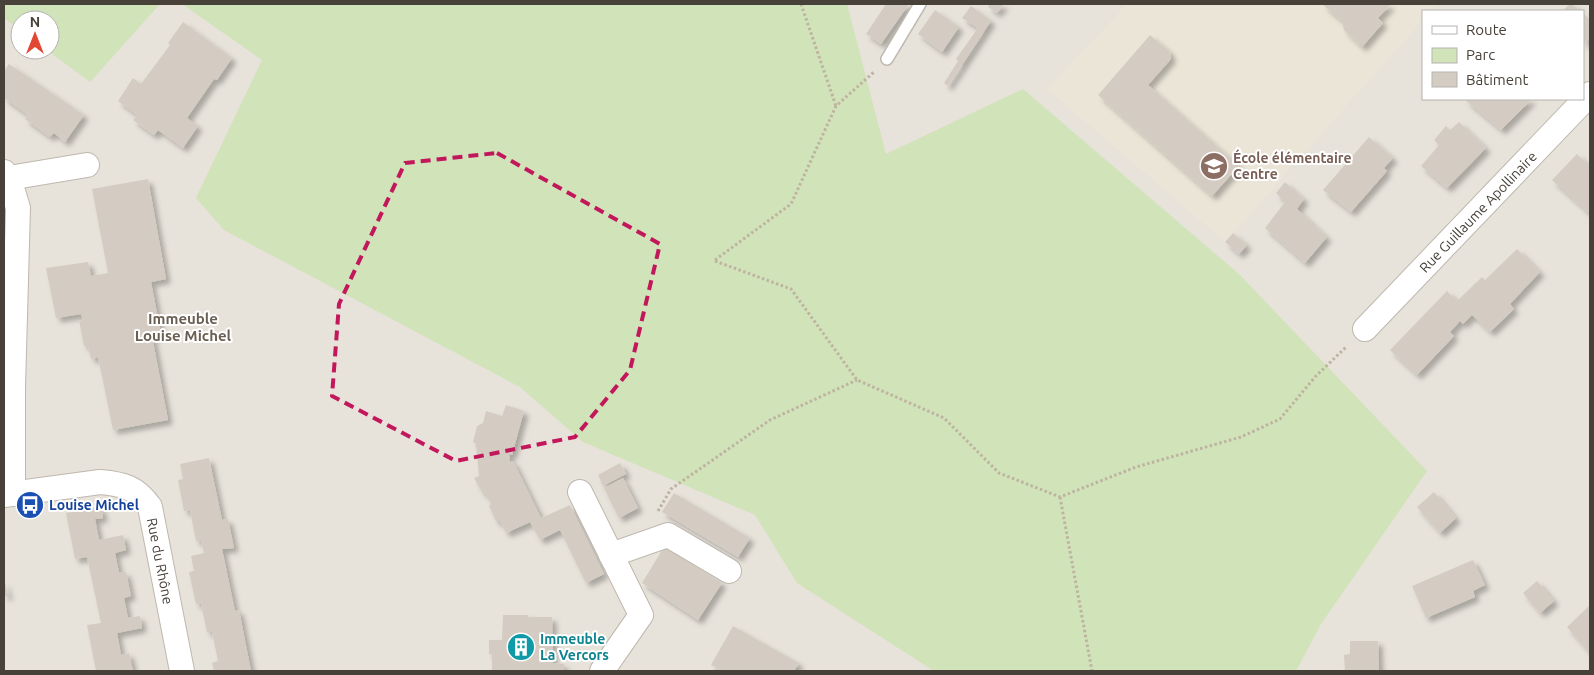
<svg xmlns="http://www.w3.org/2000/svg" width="1594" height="675" font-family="Ubuntu,sans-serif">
<defs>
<filter id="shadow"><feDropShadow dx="4.5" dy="4.5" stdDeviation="2.5" flood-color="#0004"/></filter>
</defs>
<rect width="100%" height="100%" fill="#f4f1eb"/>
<!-- residential -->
<path fill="#e7e2da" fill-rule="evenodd" d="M 4,4 L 1590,4 L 1590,671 L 4,671 ZM 1423,11 L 1583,11 L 1583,99 L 1423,99 ZM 20,20 L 50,20 L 50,50 L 20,50 Z"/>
<!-- education -->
<polygon fill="#ebe5d7" points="1127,4 1437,4 1430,11 1423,11 1423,20 1225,242 1047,89"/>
<!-- green -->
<g fill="#d1e3b9">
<polygon points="4,4 160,4 90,82 47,50 50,50 50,20 20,20 20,30 4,18"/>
<polygon points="182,4 847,4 886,154 1023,89 1240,275 1427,471 1321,624 1296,671 934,671 797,583 755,515 583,442 520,387 224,230 196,198 262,60"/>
</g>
<!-- building -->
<g fill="#d4ccc2" filter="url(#shadow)">
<polygon points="886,4 909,4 881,44 866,34"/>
<polygon points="990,4 1004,4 997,13 988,7"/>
<polygon points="1322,4 1391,4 1378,18 1383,23 1362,47 1344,30 1342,21"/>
<polygon points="1570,4 1572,4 1580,11 1562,11"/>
<polygon points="971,6 991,21 948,86 944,83 958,61 956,59 978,28 962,18"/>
<polygon points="935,10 959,27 942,52 918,34"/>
<polygon points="1583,13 1590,20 1590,38 1583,45"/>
<polygon points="183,22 232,58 217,80 214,79 187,118 198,126 183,148 158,130 154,135 133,120 137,115 118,101 133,78 141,84 170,45 168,43"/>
<polygon points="1150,35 1170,52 1171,59 1148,85 1239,166 1212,196 1098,95"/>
<polygon points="9,64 84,115 65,142 54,133 50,137 25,119 28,115 4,98 4,71"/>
<polygon points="1464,99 1532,99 1501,130"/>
<polygon points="1459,122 1486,148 1447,188 1421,166 1439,145 1434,140 1446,126 1450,130"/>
<polygon points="1369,137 1393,158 1384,168 1387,171 1351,212 1323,190"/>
<polygon points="1577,154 1590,166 1590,214 1552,180"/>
<polygon points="148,179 166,279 151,282 161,334 152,336 168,420 113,430 98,357 91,359 88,346 84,346 79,321 83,320 81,314 56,318 46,268 88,262 91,276 108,273 92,189"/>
<polygon points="1285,182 1304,199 1297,209 1327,237 1305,263 1265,228 1285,202 1276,193"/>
<polygon points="1233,233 1247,245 1239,254 1225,242"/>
<polygon points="1517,249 1540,272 1510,304 1514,309 1490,332 1472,315 1463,324 1460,321 1450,332 1454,336 1417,375 1390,350 1447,291 1457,301 1482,277 1485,280"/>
<polygon points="506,405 524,411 512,455 509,453 510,462 513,461 541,518 570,505 604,574 586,583 560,530 540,540 530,522 506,533 500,521 496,521 489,506 491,504 486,494 482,492 474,478 479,476 476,444 473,442 477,426 483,423 486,411 502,416"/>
<polygon points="209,458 222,520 228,519 234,548 222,549 235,611 239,610 251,671 214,671 212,663 218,661 212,632 207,632 201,604 196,604 189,572 194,571 191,556 204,553 201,541 196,541 190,510 184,511 178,480 183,479 180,464"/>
<polygon points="620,463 626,474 603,486 598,475"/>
<polygon points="623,478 638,508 619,518 604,488"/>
<polygon points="1434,492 1456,518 1440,533 1417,507"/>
<polygon points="674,493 750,538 738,557 662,512"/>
<polygon points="101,507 103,518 95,519 99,540 123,535 126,550 115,553 119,573 126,572 131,596 124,598 128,618 140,616 142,628 117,633 121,655 129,653 133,671 96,671 87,625 101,623 87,557 75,559 66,513"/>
<polygon points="664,547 722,583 698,620 642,583"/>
<polygon points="1473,560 1485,585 1473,591 1475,597 1426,618 1412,586"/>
<polygon points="1537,581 1554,601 1540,613 1523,593"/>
<polygon points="4,582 5,582 8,596 4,596"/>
<polygon points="1590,605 1590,653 1567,627"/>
<polygon points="503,615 528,615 528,617 552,617 553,663 564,664 564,671 492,671 492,654 489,654 489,640 502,640"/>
<polygon points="733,626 799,663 794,671 722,671 711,665"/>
<polygon points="1350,641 1378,641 1379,671 1345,671 1344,655 1350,654"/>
</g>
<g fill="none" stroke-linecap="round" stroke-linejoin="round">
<defs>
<polyline id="lane" points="887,59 920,4"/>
<g id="street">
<polyline points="4,172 9,178 18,208 13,387 13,494"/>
<polyline points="9,178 87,165"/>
<polyline points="1365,329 1590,94"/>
<polyline points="580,492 641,615 602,671"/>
<path d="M 4,495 L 100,482 C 123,484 136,487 150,507 L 182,671"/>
<polyline points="611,555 668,535 729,571"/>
</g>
</defs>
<!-- lane casing -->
<use href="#lane" stroke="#beb8ae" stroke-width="14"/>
<!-- street casing -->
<use href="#street" stroke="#beb8ae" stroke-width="26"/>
<!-- path -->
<g stroke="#beb3a1" stroke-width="3" stroke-dasharray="2.5 2.5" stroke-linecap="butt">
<polyline points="801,4 836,106"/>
<polyline points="715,260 791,204 836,106 874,72"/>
<polyline points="715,261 791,289 857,380 944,418 999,473 1060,497 1136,467 1241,437 1280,419 1315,377 1346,347"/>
<polyline points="1060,497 1092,671"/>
<polyline points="658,511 671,489 770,420 857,380"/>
</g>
<!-- lane -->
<use href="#lane" stroke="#fff" stroke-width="11"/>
<!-- street -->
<use href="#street" stroke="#fff" stroke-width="24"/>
</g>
<!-- marked area -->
<path fill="none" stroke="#c2185b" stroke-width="4" stroke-dasharray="10 6" stroke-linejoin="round" d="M 497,153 L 660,244 L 630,370 L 575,437 L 456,461 L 332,396 L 339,304 L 405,163 Z"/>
<!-- icons -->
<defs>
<symbol id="school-disc" viewBox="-11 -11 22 22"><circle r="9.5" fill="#8d6e63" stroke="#fff"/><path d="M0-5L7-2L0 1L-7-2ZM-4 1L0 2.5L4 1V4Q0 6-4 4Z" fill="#fff"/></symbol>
<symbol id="bus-disc" viewBox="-11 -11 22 22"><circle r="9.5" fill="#1a4fb4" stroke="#fff"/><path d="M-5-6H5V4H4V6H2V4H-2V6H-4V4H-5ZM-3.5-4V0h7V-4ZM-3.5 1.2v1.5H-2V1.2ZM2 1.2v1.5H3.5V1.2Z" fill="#fff"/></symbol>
<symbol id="building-disc" viewBox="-11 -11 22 22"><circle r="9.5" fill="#0f9aa8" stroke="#fff"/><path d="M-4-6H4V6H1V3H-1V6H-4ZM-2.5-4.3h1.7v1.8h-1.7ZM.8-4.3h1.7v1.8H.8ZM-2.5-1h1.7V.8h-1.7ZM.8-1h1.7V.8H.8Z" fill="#fff"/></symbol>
</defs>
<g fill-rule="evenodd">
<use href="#school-disc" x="1198" y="150" width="32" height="32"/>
<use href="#bus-disc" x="14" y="489" width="32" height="32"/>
<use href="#building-disc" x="505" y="631" width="32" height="32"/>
</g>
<g text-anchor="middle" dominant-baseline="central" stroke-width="4" stroke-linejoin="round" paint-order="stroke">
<!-- education labels -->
<g font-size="14" font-weight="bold" fill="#785e54" stroke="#fff" text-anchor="start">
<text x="1233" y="158">École élémentaire<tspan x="1233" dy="16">Centre</tspan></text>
</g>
<!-- street labels -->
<g font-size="14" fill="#47413a" stroke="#fff">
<text transform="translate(1478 212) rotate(-46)">Rue Guillaume Apollinaire</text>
<text transform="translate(160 561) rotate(79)">Rue du Rhône</text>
</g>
<!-- transit labels -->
<g font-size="14" font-weight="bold" fill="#164399" stroke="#fff" text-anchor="start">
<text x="49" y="505">Louise Michel</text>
</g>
<!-- culture labels -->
<g font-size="14" font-weight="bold" fill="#0d838f" stroke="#fff" text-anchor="start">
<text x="540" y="639">Immeuble<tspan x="540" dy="16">La Vercors</tspan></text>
</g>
<!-- neighbourhood labels -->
<g font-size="15" font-weight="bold" fill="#695f52" stroke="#fff">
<text x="183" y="318">Immeuble<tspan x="183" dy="17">Louise Michel</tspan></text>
</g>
</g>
<!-- border -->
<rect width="1594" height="675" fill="none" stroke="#47413a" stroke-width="10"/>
<!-- legend -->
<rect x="1422" y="10" width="162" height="90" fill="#ffffff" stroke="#b5b3b0"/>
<rect x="1432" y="26" width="25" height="8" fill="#ffffff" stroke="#b5b3b0"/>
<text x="1466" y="35" font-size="15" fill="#47413a">Route</text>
<rect x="1432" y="48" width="25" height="15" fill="#d1e3b9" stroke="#b5b3b0"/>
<text x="1466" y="60" font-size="15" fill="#47413a">Parc</text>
<rect x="1432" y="72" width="25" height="15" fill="#d4ccc2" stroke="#b5b3b0"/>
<text x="1466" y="85" font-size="15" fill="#47413a">Bâtiment</text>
<!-- north arrow -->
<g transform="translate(35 35)"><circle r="24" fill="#ffffff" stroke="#b5b3b0"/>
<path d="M0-4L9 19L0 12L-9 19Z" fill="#e24733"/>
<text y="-8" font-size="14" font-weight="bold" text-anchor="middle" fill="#47413a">N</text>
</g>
</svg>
